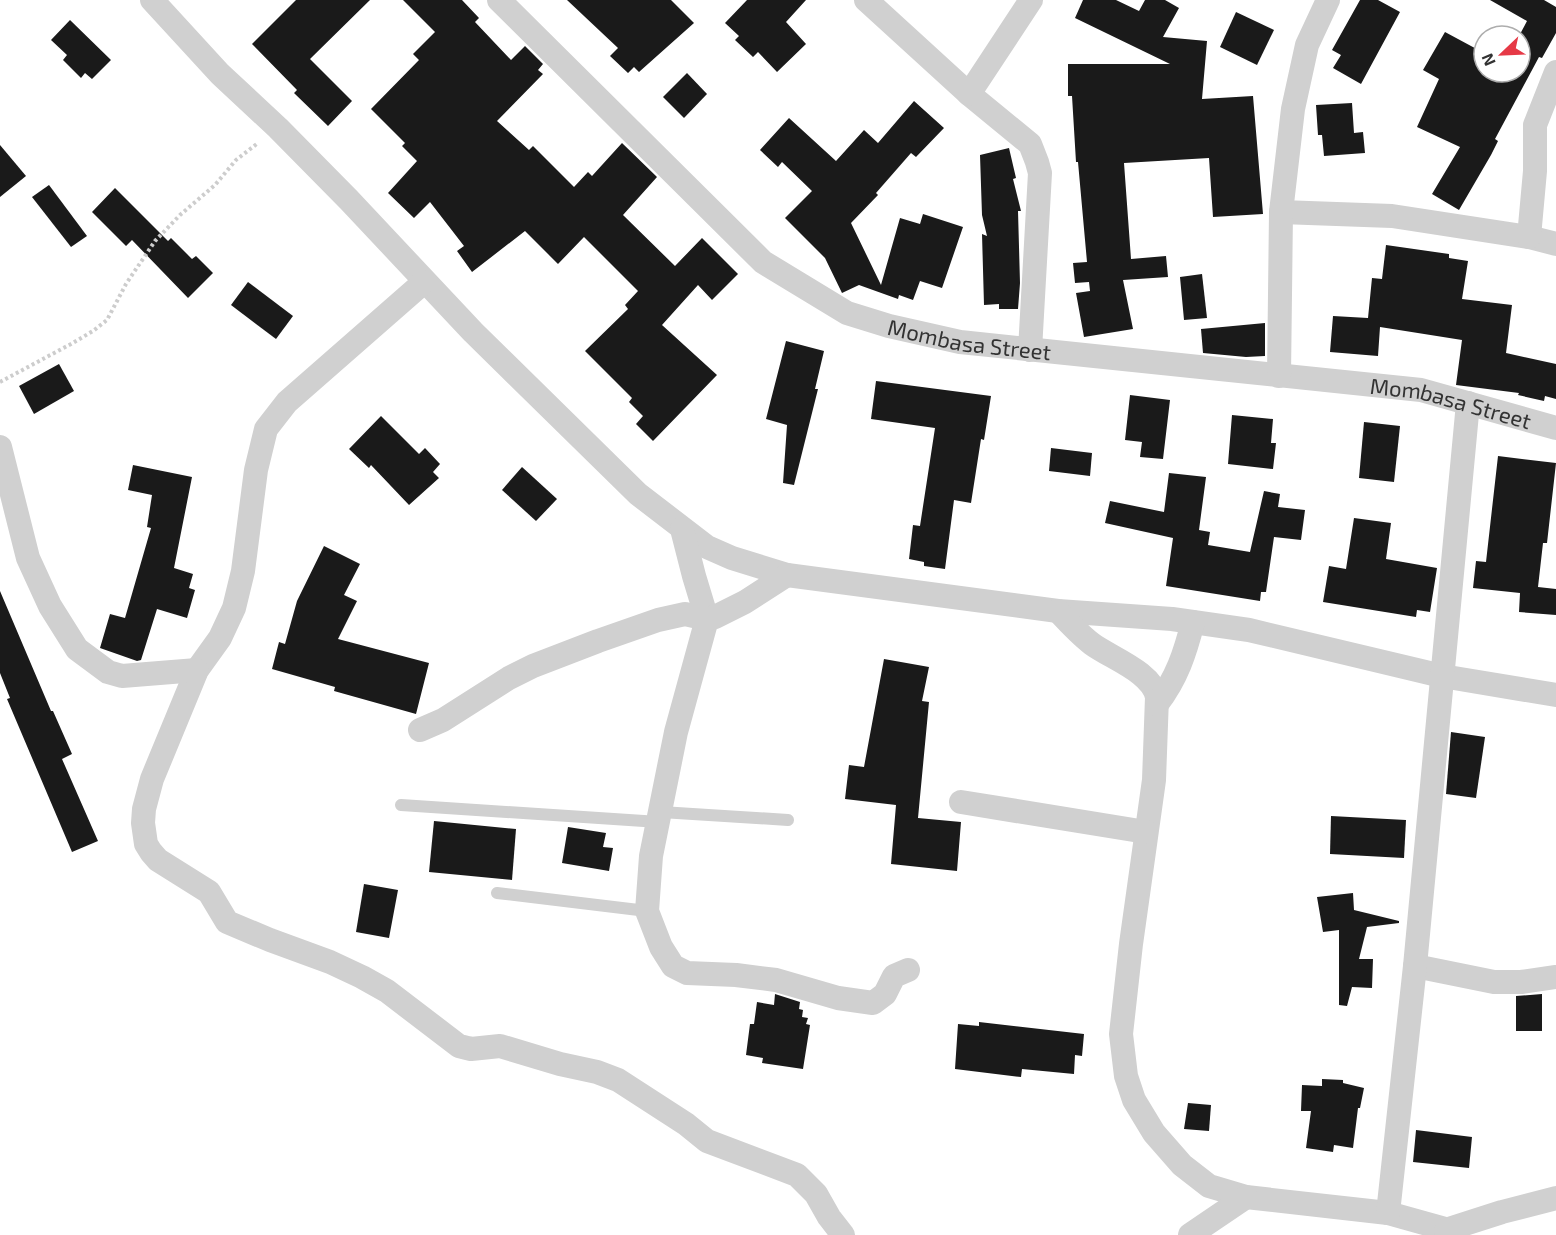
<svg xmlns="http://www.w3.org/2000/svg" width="1556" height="1235" font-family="'Exo 2',sans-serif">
<rect width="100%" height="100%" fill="#fff"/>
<!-- building -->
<g fill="#1a1a1a">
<polygon points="296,0 370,0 310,59 352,101 328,126 294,93 297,90 252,44"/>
<polygon points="403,0 462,0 479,18 475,22 511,60 525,46 543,64 538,70 543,74 497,121 529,150 533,146 574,187 588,172 592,176 622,143 657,177 623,215 675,266 702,238 738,274 712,300 698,285 662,325 717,375 653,441 636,424 643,416 629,402 632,398 585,351 628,309 625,305 638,291 584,237 558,264 525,231 472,272 457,251 464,246 430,202 414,218 388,193 417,161 402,146 405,143 371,109 419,60 413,54 435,32"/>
<polygon points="567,0 671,0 694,23 639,72 634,67 628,73 610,56 618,48"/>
<polygon points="747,0 806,0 786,22 806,44 777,72 758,52 753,57 735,40 739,36 725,23"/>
<polygon points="1083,0 1116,0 1139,11 1145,0 1165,0 1179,8 1163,37 1207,41 1202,99 1253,96 1263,214 1213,217 1209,158 1124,163 1131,259 1166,256 1168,277 1123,280 1133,329 1084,337 1076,293 1090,291 1089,282 1075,283 1073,263 1087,262 1078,162 1076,162 1072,96 1068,96 1068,64 1170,64 1075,18"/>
<polygon points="1360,0 1378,0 1400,12 1361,84 1333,68 1341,55 1332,50"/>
<polygon points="1490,0 1544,0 1556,7 1556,33 1542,58 1539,57 1495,139 1498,141 1491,155 1459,210 1432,194 1460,147 1417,127 1439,79 1423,70 1445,32 1484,53 1484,72 1520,72 1519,36 1527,21"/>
<polygon points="1236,12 1274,30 1257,65 1220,47"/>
<polygon points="70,20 111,60 92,79 85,73 81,78 63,60 67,55 51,40"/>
<polygon points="687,73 707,94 684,118 663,97"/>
<polygon points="914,101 944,128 916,157 911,153 876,193 878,195 851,223 881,285 900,218 920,224 923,214 963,227 942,288 920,281 913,300 899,295 898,299 859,285 842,293 825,258 785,218 812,191 782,162 778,167 760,150 789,118 836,161 864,130 878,143"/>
<polygon points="1352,103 1354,133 1363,132 1365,153 1324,156 1322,135 1318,135 1316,105"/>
<polygon points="0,145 26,176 0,197"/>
<polygon points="1009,148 1016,178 1013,179 1021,211 1018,211 1020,283 1018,309 999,309 999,304 984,305 982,234 987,236 982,215 980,155"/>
<polygon points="49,185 87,236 71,247 32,197"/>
<polygon points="115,188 168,241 171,238 192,259 196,256 213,273 188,298 132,240 126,246 92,212"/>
<polygon points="1386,245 1449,254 1449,258 1468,261 1462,299 1512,305 1506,353 1556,364 1556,399 1545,396 1544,401 1518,395 1519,393 1456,385 1462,340 1380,327 1378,356 1330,352 1333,316 1368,318 1372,278 1382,279"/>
<polygon points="1202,274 1207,318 1184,320 1180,277"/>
<polygon points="248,282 293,316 276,339 231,305"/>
<polygon points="1265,323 1265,356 1246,357 1203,353 1201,329"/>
<polygon points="786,341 824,351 815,389 818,389 794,485 783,483 787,425 766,419"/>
<polygon points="59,364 74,391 34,414 19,386"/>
<polygon points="876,381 991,396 984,440 981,439 971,503 954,500 945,569 924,566 924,562 909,559 913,525 920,526 935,428 871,419"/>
<polygon points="1130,395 1170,400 1163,459 1140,457 1142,442 1125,440"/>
<polygon points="1232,415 1273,419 1271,443 1276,443 1273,469 1228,464"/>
<polygon points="381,416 419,454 425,448 440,464 433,472 439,478 409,505 371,465 369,468 349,449"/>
<polygon points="1364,422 1400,426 1394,482 1359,478"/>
<polygon points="1051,448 1092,453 1090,476 1049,471"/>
<polygon points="1498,456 1556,463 1547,543 1543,543 1538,587 1556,589 1556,615 1519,612 1520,593 1473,588 1476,561 1486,562"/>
<polygon points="133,465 192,477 174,568 193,574 189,588 195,590 187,618 157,609 141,660 137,661 100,648 110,614 125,618 151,528 147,527 152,495 128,490"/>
<polygon points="522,467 557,499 536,521 502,490"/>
<polygon points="1169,473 1206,477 1199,530 1210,532 1208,545 1250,552 1264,491 1280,494 1278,507 1305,510 1301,540 1274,537 1266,592 1261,592 1260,601 1166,586 1173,538 1105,523 1110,501 1164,512"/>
<polygon points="1354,518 1391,523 1386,559 1437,568 1430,612 1417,610 1416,617 1323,602 1329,566 1346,569"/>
<polygon points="324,546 360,564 344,595 357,601 338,639 429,663 416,714 334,691 335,687 272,669 279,642 285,644 297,601"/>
<polygon points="0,591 51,711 53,711 72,754 62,759 98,841 72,852 7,699 10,698 0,673"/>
<polygon points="884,659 929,667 922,701 929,702 918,818 961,822 957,871 891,864 896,805 845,799 849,765 864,767"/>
<polygon points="1451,732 1485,737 1476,798 1446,794"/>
<polygon points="1331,816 1406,820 1404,858 1330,854"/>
<polygon points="434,821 516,829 512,880 429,872"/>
<polygon points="568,827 606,833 603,847 613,848 609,871 562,863"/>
<polygon points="364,884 398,890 389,938 356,932"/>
<polygon points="1353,893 1354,910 1399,921 1399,923 1367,927 1359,959 1373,959 1372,988 1352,987 1347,1006 1339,1005 1339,930 1323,932 1317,897"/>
<polygon points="775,994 800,1002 799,1009 803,1010 802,1017 808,1018 806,1024 810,1025 803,1069 762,1063 763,1058 746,1055 750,1024 754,1024 757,1002 774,1005"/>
<polygon points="1542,994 1542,1031 1516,1031 1516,996"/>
<polygon points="979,1022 1084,1034 1082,1056 1075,1055 1074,1074 1022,1069 1021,1077 955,1069 958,1024 979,1026"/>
<polygon points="1322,1079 1343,1080 1343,1083 1364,1088 1360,1108 1358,1108 1353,1148 1334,1145 1333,1152 1306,1148 1311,1111 1301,1111 1302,1085 1322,1086"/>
<polygon points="1188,1103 1211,1105 1209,1131 1184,1129"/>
<polygon points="1416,1130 1472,1137 1469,1168 1413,1162"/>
</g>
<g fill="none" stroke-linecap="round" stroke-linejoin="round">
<!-- path -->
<polyline stroke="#cdcdcd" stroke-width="4" stroke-dasharray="3 3" stroke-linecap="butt" points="0,382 71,344 93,331 107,320 126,284 155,241 180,215 215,185 236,160 258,143"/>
<!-- lane -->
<g stroke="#d0d0d0" stroke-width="12">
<polyline points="401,805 659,822"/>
<polyline points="661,812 788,820"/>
<polyline points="497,893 647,911"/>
</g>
<!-- street -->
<g stroke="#d0d0d0" stroke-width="24">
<polyline points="152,0 220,74 278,128 349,200 473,332 638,494 707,547 732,558 787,575 1058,611 1172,619 1249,630 1442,676 1556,695"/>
<path id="s1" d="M 499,0 L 763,262 L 847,313 L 889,326 L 960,342 L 1421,390 L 1556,428"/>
<polyline points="866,0 969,94 1030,144 1037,162 1040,173 1030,350"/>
<polyline points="969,94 1031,0"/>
<polyline points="1281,212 1392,216 1529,237 1556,244"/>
<polyline points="1529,237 1535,171 1535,125 1556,72"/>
<polyline points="424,282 287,402 266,429 256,470 243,571 234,608 220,638 197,670 152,779 144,809 143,823 146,844 151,852 158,860 209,892 227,922 270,940 330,962 362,977 387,991 459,1046 471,1049 500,1046 560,1064 597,1072 618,1080 686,1124 707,1141 797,1175 816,1194 829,1217 843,1235"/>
<polyline points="1279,376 1281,212 1293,109 1307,45 1328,0"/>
<polyline points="0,447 28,558 50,606 77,649 108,672 122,676 197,670"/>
<polyline points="682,529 694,576 707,619 676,732 651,856 647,911 661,947 673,966 687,973 736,975 776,980 838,998 873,1003 885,994 894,976 908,970"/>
<path d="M 1058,611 C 1069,623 1079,634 1092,644 C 1111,658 1152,672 1157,697 L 1154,780 L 1131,944 L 1121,1034 L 1126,1076 L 1134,1100 L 1154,1133 L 1182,1165 L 1209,1186 L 1246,1197 L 1388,1213 L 1449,1230 L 1456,1235"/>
<path d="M 1157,704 C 1177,678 1185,653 1193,622"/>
<polyline points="420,730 443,720 509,678 533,666 598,641 658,620 685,614 707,619 715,617 745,602 787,575"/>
<polyline points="961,802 1146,832"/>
<polyline points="1415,966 1494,982 1521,982 1556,977"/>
<polyline points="1388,1213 1415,966 1468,403"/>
<polyline points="1446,1230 1502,1212 1556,1198"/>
<polyline points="1190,1235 1246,1197"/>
</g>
</g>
<g text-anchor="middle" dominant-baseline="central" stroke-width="6" stroke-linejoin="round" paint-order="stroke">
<!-- street labels -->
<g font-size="22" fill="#333" stroke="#fff">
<text stroke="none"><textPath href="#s1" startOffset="596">Mombasa Street</textPath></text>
<text stroke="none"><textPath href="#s1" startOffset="1082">Mombasa Street</textPath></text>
</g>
</g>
<!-- north arrow -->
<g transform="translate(1502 54) rotate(247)"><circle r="28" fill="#ffffff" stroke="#adadad" stroke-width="1.5"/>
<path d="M0-4.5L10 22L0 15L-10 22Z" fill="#e63946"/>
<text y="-9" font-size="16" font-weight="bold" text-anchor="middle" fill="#333333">N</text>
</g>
</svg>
